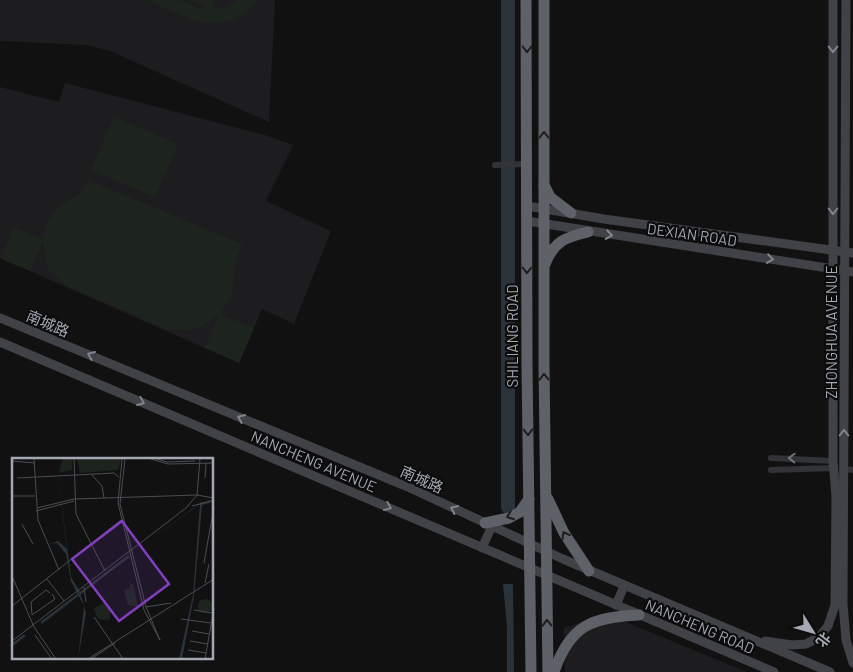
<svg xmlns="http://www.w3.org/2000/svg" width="853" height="672" font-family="Barlow,'Noto Sans SC',sans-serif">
<rect width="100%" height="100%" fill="#111112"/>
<!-- built -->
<g fill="#1d1d1f">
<polygon points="0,0 275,0 269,122 110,51 86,45 0,41"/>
<polygon points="65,83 265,135 293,145 266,201 331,231 294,324 262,309 239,363 0,258 0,87 59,102"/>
<polygon points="606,614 747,672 565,672 564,628"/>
</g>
<!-- garden -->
<g fill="#1d241e">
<path d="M 147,0 L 179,0 L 195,7 L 209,9 L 189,0 L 215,0 L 211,9 C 227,10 228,3 239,0 C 245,0 252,0 257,0 L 255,4 L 237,19 L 212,23 L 192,20 Z"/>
<polygon points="114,117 178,144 155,197 91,170"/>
<path d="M 88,180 L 242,244 L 235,264 L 232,296 L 220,314 L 254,328 L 239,363 L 205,348 L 219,315 L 203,326 L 187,330 L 166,329 L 65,285 L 48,269 L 43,242 L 30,271 L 1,259 L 14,227 L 44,240 C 44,217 61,202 81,194 Z"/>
</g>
<!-- water -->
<polygon fill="#2b333a" points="503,584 513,584 514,672 507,672 507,627"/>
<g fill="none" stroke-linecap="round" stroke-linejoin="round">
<!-- river -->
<polyline stroke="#2b333a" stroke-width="14" points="508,507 508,0"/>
<!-- street -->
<g stroke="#323337" stroke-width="6">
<polyline points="495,165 527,164"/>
<polyline points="771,458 833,461"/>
<polyline points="843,469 853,470"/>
<polyline points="771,470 833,468"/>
</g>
<!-- secondary -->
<g stroke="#404247" stroke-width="9">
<polyline points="846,0 843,604 846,640 853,663"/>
<polyline points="527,206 604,219 853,253"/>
<polyline points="527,221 853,272"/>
<polyline points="0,318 408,487 563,559 830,672"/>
<polyline points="0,342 774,672"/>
<polyline points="482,548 492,526"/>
<polyline points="616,605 624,586"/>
<polyline points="765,641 792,645 806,644 819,637 828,626 835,605 836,497 833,461 833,0"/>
</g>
<!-- highway -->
<g stroke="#5e6167" stroke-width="11">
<polyline points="526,0 527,365 531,672"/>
<polyline points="544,0 544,365 548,672"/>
<polyline points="544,185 550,197 571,213"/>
<path d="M 545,264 C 554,241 566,237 588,232"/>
<polyline points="548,499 564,533 589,571"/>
<polyline points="485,523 509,518 520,512 529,499"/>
<path d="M 554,672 C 570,625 592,617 639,615"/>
</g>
</g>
<!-- one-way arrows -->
<defs><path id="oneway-chevron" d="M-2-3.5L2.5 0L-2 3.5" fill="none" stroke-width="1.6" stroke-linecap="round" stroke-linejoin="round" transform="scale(1.25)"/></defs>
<g stroke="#1c1d1f">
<use href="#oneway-chevron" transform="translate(527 49) rotate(90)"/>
<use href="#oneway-chevron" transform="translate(544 135) rotate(-90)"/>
<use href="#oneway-chevron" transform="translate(527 270) rotate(90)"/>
<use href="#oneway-chevron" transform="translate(544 377) rotate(-91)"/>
<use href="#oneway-chevron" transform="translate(528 432) rotate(89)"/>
<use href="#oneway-chevron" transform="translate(510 516) rotate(159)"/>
<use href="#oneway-chevron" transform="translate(565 535) rotate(-119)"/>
<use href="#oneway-chevron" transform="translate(547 623) rotate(-91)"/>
</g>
<g stroke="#80848d">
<use href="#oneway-chevron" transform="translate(833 49) rotate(90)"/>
<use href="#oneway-chevron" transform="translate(833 211) rotate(90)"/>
<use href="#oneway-chevron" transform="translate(609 235) rotate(9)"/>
<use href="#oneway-chevron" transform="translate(770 259) rotate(8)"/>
<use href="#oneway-chevron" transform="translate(91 355) rotate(-157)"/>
<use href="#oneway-chevron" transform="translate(141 402) rotate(23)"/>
<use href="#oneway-chevron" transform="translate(241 418) rotate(-157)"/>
<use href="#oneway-chevron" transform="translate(844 433) rotate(-90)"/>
<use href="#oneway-chevron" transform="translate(388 507) rotate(23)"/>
<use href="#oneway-chevron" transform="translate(454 509) rotate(-155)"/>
</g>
<use stroke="#70737b" href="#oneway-chevron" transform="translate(792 458) rotate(-178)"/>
<g text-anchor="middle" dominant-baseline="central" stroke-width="4.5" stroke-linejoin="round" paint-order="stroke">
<!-- street labels -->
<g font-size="15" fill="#a3a8b2" stroke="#0c0c0d">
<text transform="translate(692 234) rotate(8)">DEXIAN ROAD</text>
<text transform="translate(48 323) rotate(23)">南城路</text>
<text transform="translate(831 332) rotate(-90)">ZHONGHUA AVENUE</text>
<text transform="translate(512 336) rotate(-90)">SHILIANG ROAD</text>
<text transform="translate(314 461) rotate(23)">NANCHENG AVENUE</text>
<text transform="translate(422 479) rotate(24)">南城路</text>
<text transform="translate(700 626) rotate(23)">NANCHENG ROAD</text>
</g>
</g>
<!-- overview -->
<g transform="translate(12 458)">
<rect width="201" height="201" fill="#111112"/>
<path d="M 65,1 L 109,1 L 106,12 L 68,15 ZM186 148a7 7 0 1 1 14 0a7 7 0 1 1-14 0Z" fill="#1d241e"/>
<path d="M 51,1 L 60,1 L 60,12 L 47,15 ZM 118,126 L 121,126 L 126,149 L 116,147 L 112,132 L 118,130 ZM 92,145 L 98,148 L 98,162 L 87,161 L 83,155 L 82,150 Z" fill="#1d241e"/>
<path d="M 44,1 L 59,119 L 68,134 L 74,155 L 66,201 L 72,148 L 59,123 L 54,96 L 45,85 L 38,86 L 46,83 L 55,91 ZM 190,44 L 201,44 L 190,47 L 182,138 L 170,201 L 167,201 L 181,137 L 188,46 L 122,93 Z" fill="#2b333a"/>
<path fill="none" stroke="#2b333a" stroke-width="2.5" d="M 29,165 L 117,98M 0,187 L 13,177"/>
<path fill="none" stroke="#4b4d52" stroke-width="1" d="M 22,1 L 26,62 L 47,112M 62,1 L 64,56 L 93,113M 110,1 L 106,45 L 132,152 L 148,182M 113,1 L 108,46 L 134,149 L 148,182M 139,1 L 156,6 L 202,5M 145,1 L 155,4 L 183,3M 0,3 L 23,5M 80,17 L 90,28 L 92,40M 5,20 L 102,15 L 107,19M 193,20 L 194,5M 0,38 L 23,38M 62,41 L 185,37 L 188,1M 180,48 L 202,42M 25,50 L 62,41M 24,53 L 62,43M 10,66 L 21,86M 192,105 L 202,49M 0,118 L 22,169 L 44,201M 35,121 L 52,143M 193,125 L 197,106M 72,129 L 74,144M 38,135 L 34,132 L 19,144 L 20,157 L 43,141 L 40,136M 0,148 L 109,62M 134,149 L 159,145M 182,152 L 200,155M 82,159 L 111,201M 169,161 L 199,165M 180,173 L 197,176M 23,177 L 40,201M 0,183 L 174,50 L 185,37 L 202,40M 178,183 L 196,186M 176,192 L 194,195M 76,201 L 202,121M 79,201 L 103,185M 193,201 L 202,150"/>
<path fill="#813fbd" fill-opacity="0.15" stroke="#813fbd" stroke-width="2.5" d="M 110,63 L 157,126 L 107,163 L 60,101 Z"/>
<rect width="201" height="201" fill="none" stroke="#a3a8b2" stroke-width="2.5"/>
</g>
<!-- north arrow -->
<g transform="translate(813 632) rotate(127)" stroke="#0c0c0d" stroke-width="4" paint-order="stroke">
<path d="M0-4L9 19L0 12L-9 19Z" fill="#a3a8b2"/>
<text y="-8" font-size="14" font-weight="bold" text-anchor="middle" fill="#a3a8b2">北</text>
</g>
</svg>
